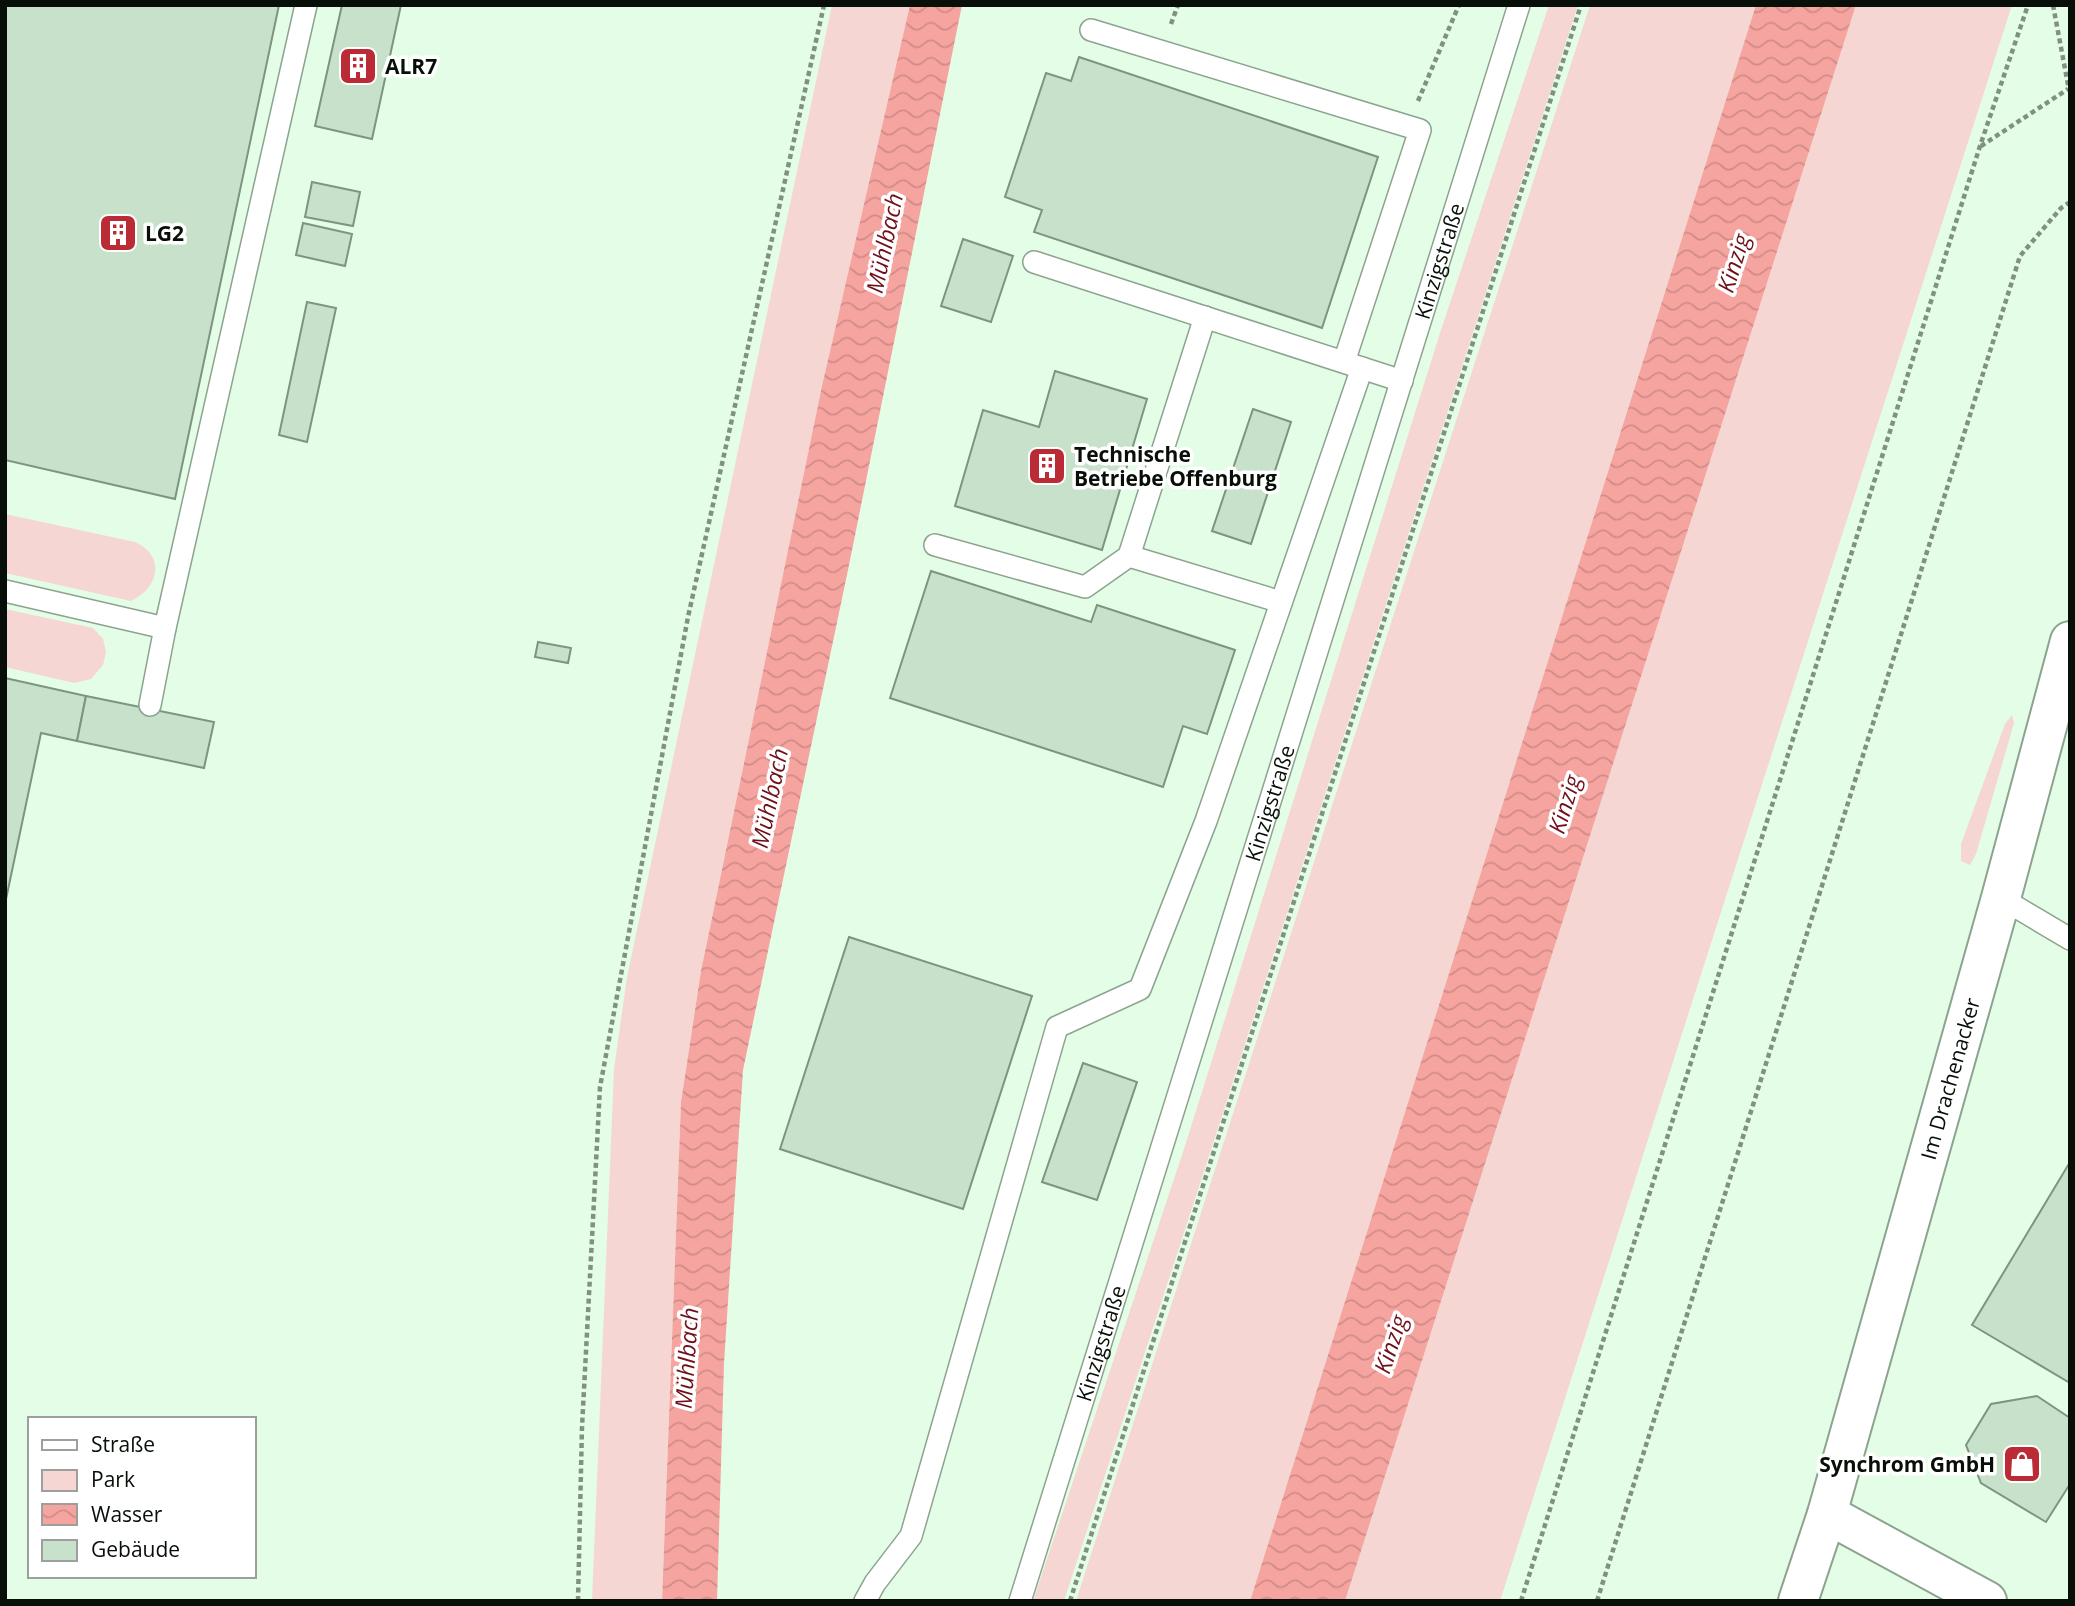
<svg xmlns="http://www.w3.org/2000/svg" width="2075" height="1606" font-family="'Open Sans',sans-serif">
<defs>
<pattern id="water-waves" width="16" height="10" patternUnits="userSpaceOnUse" patternTransform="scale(1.75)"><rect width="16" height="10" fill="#f6a4a0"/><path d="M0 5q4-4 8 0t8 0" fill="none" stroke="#d18c88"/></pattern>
</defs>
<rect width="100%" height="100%" fill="#e4fde6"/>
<!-- green -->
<g fill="#f6d6d3">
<polygon points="832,5 910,5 822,387 701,971 681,1102 662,1601 592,1601 614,1069 627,977"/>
<polygon points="1549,5 1578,5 1222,1116 1064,1601 1033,1601 1185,1146 1440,333"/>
<polygon points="1590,5 1756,5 1250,1601 1076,1601"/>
<polygon points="1856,5 2012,5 1500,1601 1345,1601"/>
<path d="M 5,514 L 135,542 C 166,556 159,588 131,601 L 5,573 Z"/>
<polygon points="5,609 93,628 103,639 106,652 103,665 91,679 74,683 5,667"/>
<polygon points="2012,715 2014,723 1976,854 1970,865 1961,861 1961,844 2005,724"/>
</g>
<!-- water -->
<g fill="url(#water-waves)">
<polygon points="910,5 962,5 848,570 743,1070 724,1363 717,1601 662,1601 681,1102 701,971 822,386"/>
<polygon points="1756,5 1856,5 1345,1601 1250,1601"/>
</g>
<!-- building -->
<g fill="#c8e1cb" stroke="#7d9580" stroke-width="2">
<polygon points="5,5 279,5 175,499 5,460"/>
<polygon points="342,5 401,5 372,139 315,126"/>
<polygon points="1079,57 1378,157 1322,328 1034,232 1042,210 1005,197 1046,73 1071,81"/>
<polygon points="312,182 360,192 353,226 305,217"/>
<polygon points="303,223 352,234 345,266 296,255"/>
<polygon points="963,239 1013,256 991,322 941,306"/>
<polygon points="307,302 336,308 307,442 279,435"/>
<polygon points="1055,371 1147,399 1102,550 955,506 983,410 1039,427"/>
<polygon points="1253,409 1291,422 1251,544 1212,531"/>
<polygon points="931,571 1091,622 1097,605 1235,650 1207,734 1183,726 1163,787 890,698"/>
<polygon points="538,642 571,648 568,663 535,657"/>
<polygon points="5,678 86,696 77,741 41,733 5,904"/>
<polygon points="86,696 214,722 204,768 77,741"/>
<polygon points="849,937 1032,996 963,1209 780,1149"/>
<polygon points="1083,1063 1137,1082 1097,1200 1042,1182"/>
<polygon points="2070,1162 2070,1383 1972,1325"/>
<polygon points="2037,1396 2070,1418 2070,1484 2046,1522 1981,1483 1966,1445 1991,1404"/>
</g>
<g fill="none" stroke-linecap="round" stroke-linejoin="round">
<defs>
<g id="service">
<polyline points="1091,30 1420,130 1344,362"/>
<polyline points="1034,262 1402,381"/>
<polyline points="935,545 1085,587 1129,556 1205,317"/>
<polyline points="1129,556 1281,602"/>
<polyline points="5,591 165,628 306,5"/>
<polyline points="150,705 165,628"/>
<polyline points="2001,898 2070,939"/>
<polyline points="865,1601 875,1583 911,1536 1057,1027 1140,989 1206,821 1362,368"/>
<path id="s1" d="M 1020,1601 L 1519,5"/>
</g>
<g id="minor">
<polyline points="1827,1514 1987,1601"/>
<path id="s2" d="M 1798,1601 L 1827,1514 L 2001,898 L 2070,641"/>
</g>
</defs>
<!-- service casing -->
<use href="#service" stroke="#8ca48f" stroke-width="24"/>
<!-- minor casing -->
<use href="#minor" stroke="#8ca48f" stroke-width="42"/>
<!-- path -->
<g stroke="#809182" stroke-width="4.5" stroke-dasharray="5 3.5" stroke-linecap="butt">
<polyline points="2053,5 2069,90"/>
<polyline points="1171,24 1178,5"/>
<polyline points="1418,101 1459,5"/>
<polyline points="1981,146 2068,89"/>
<polyline points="578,1601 582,1427 600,1087 688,617 824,5"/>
<polyline points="1070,1601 1581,5"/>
<polyline points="1521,1601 1980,146 2028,5"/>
<polyline points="1597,1601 2020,256 2061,208 2070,202"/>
</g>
<!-- service -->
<use href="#service" stroke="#fff" stroke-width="21"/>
<!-- minor -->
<use href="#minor" stroke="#fff" stroke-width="38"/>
</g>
<!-- icons -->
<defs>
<symbol id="building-square" viewBox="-11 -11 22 22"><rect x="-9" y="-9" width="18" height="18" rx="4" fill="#bb2b35" stroke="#fff"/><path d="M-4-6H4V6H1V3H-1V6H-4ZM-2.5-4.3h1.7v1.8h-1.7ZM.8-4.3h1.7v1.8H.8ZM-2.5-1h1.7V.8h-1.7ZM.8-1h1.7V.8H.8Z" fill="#fff"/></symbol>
<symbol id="shop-square" viewBox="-11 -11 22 22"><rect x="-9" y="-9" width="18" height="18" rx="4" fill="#bb2b35" stroke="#fff"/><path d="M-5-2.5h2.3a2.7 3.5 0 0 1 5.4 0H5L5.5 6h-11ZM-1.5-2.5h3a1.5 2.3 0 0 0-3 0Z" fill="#fff"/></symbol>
</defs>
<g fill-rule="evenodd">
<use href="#building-square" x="336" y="44" width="44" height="44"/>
<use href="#building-square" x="96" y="211" width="44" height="44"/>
<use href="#building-square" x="1025" y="444" width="44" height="44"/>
<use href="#shop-square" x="2000" y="1442" width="44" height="44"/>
</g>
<g text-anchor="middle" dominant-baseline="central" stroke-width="7" stroke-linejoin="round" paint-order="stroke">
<!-- poi labels -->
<g font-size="21" font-weight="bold" fill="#070f08" stroke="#fff" text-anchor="start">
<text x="385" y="66">ALR7</text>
<text x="145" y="233">LG2</text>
<text x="1074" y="454">Technische<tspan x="1074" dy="24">Betriebe Offenburg</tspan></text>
<text x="1995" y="1464" text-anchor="end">Synchrom GmbH</text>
</g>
<!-- street labels -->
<g font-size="21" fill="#070f08" stroke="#fff">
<text stroke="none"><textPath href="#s1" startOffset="1404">Kinzigstraße</textPath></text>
<text stroke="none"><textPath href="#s1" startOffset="836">Kinzigstraße</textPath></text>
<text stroke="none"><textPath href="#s2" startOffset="544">Im Drachenacker</textPath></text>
<text stroke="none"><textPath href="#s1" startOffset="270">Kinzigstraße</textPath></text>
</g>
<!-- water labels -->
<g font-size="23" font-style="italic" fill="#6f1019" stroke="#fff">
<text transform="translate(884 243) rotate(-78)">Mühlbach</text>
<text transform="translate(1733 263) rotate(-73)">Kinzig</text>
<text transform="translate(769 798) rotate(-78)">Mühlbach</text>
<text transform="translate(1564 804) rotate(-73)">Kinzig</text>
<text transform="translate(1390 1344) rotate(-72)">Kinzig</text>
<text transform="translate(686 1358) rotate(-86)">Mühlbach</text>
</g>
</g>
<!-- border -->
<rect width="2075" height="1606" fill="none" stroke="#070f08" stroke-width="14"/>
<!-- legend -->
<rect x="28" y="1417" width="228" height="161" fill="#ffffff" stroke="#9c9f9c" stroke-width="2"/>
<rect x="42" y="1440" width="35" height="10" fill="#ffffff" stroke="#9c9f9c" stroke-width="2"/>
<text x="91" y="1452" font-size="21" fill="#070f08">Straße</text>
<rect x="42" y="1470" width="35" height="21" fill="#f6d6d3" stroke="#9c9f9c" stroke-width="2"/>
<text x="91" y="1487" font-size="21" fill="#070f08">Park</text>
<rect x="42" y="1504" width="35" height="21" fill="url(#water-waves)" stroke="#9c9f9c" stroke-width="2"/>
<text x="91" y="1522" font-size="21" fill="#070f08">Wasser</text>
<rect x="42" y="1540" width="35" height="21" fill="#c8e1cb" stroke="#9c9f9c" stroke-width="2"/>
<text x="91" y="1557" font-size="21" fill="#070f08">Gebäude</text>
</svg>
